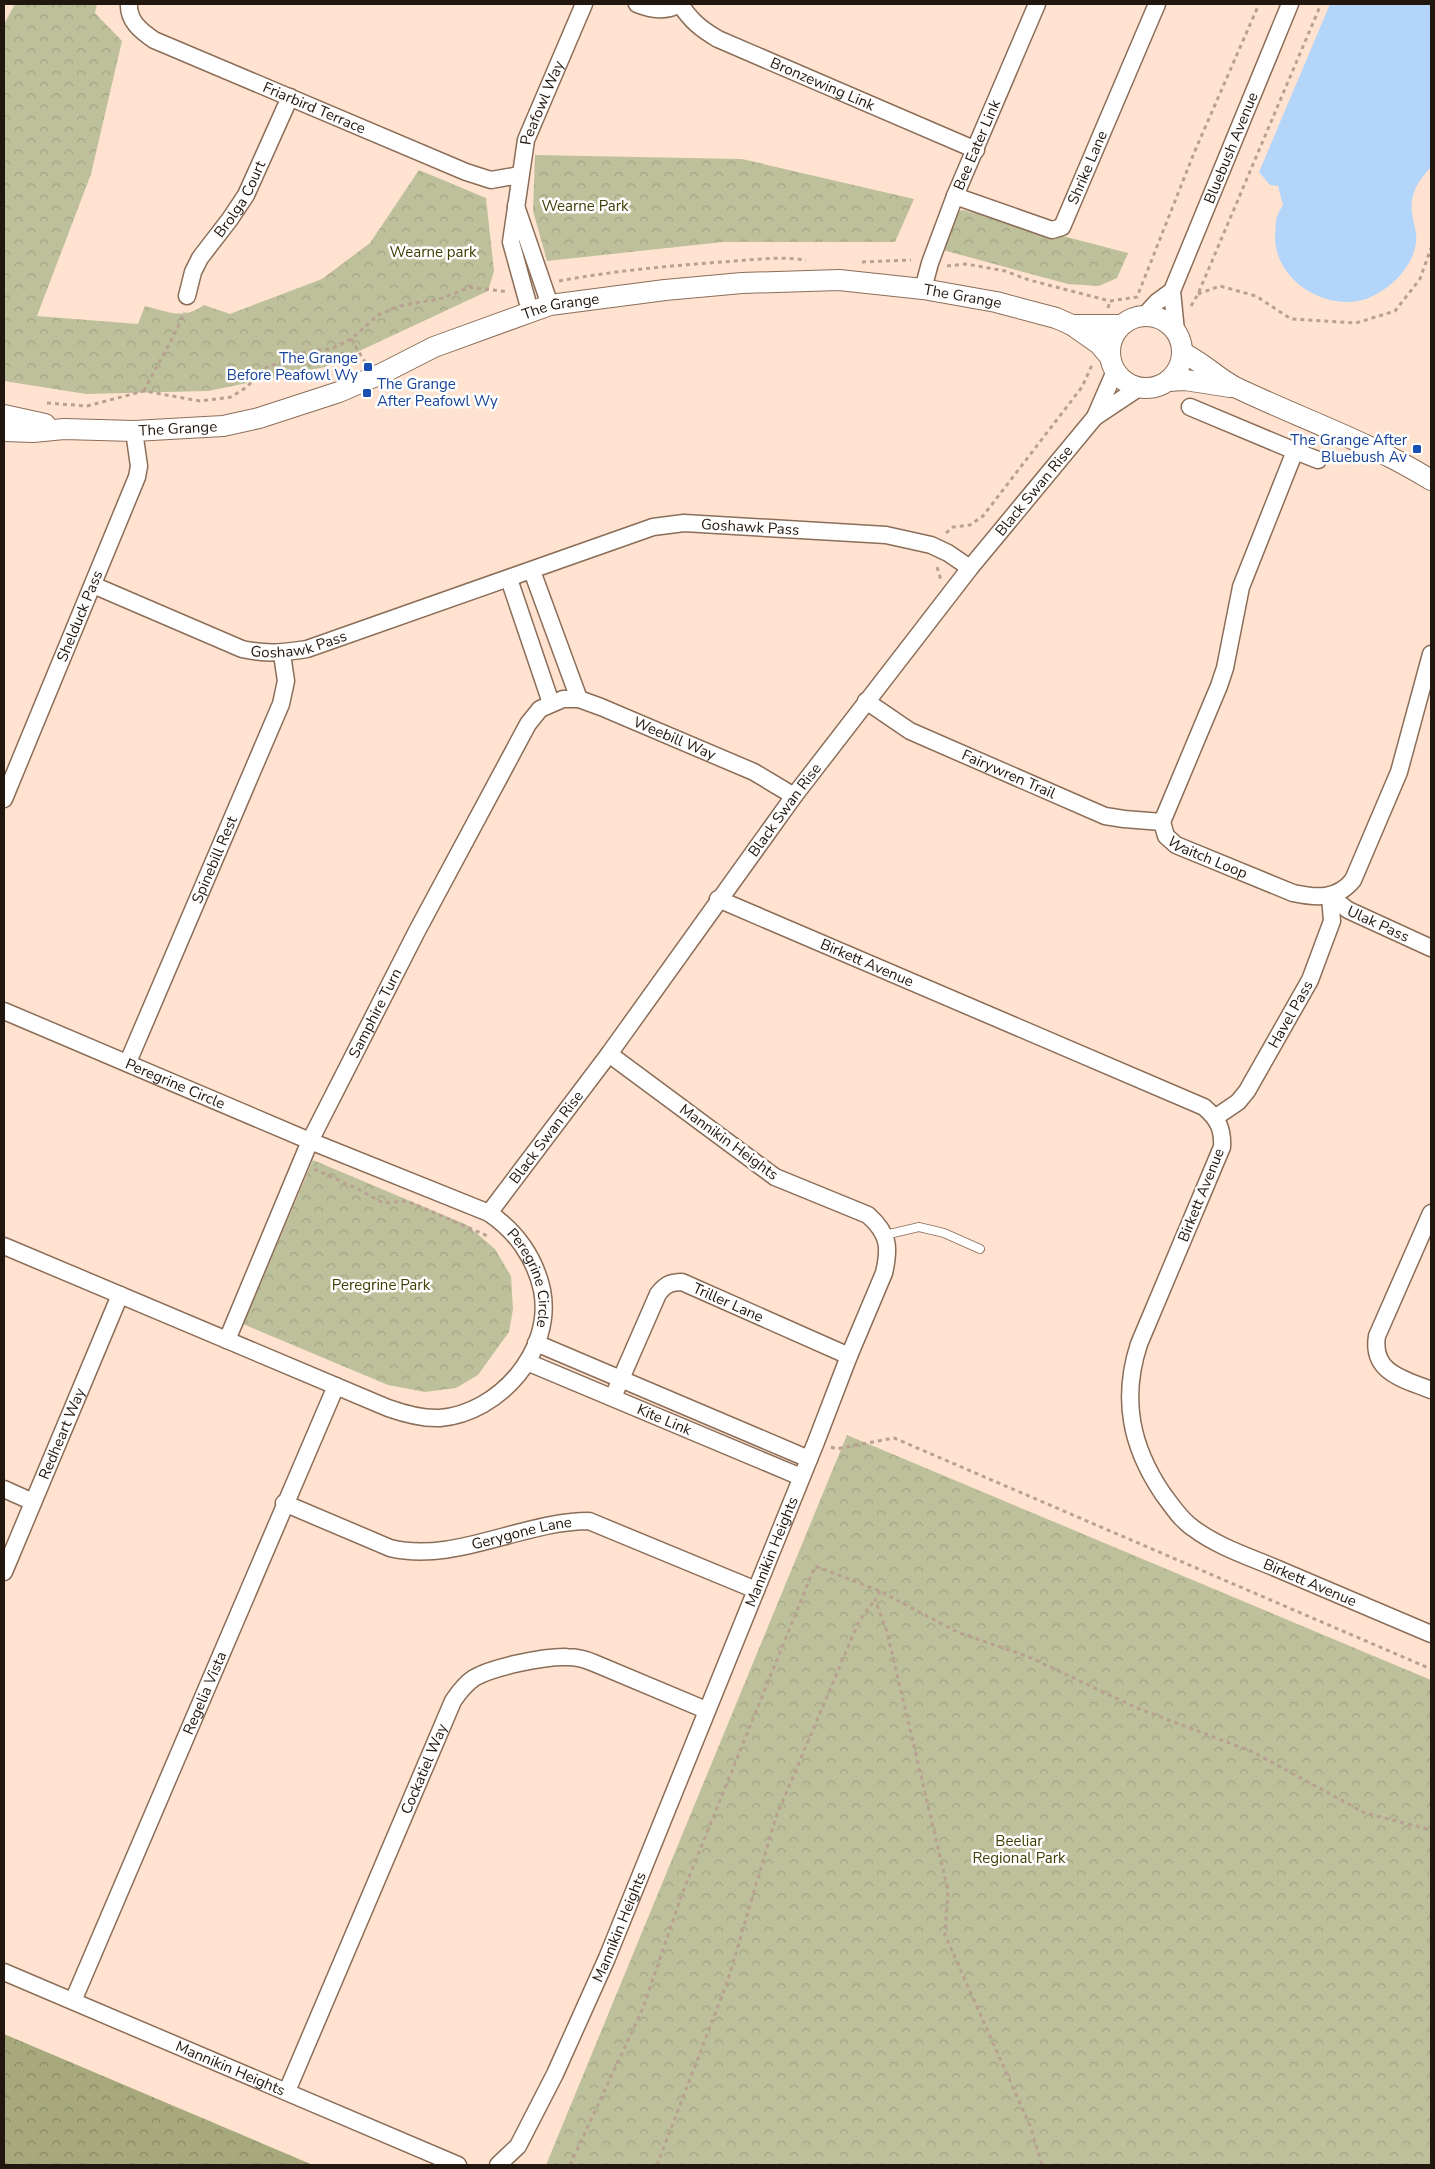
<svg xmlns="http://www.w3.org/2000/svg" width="1435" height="2169" font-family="'Nunito Sans',sans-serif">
<defs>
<pattern id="forest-crowns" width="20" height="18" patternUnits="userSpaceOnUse" patternTransform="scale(1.25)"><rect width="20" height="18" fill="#a7a97c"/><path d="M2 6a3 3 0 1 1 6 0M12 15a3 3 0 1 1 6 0" fill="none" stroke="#888964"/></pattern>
<pattern id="park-crowns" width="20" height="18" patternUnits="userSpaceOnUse" patternTransform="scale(1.25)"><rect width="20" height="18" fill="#bec09b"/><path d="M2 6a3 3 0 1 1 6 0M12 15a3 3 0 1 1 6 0" fill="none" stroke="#a3a484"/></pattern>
</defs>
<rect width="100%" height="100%" fill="#ffe3d0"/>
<!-- forest -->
<polygon fill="url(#forest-crowns)" points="4,2034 313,2165 4,2165"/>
<!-- park -->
<g fill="url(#park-crowns)">
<path d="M 15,4 L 97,4 L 95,13 L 122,41 L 91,174 L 37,316 L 138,324 L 145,306 C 169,312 183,320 204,305 L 230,314 L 322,279 L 370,243 L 419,170 L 486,198 L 494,271 L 488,291 L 325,367 L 208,391 L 86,394 L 4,381 L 4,24 Z"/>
<polygon points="535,155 742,159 914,199 895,242 723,242 547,261 533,211"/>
<polygon points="963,210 1128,253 1117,278 1099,286 1068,284 939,249 951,213"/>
<polygon points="313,1160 467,1225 495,1249 511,1276 513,1309 509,1332 478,1375 456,1388 425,1392 388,1385 243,1324"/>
<polygon points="847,1435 1431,1680 1431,2165 546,2165"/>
</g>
<!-- water -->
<path fill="#b4d5fa" d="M 1330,4 L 1431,4 L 1431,167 C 1423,176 1416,184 1413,196 C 1409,209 1414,221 1416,233 C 1419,255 1401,279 1383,290 C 1378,293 1372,297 1366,299 C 1325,312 1275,280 1275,237 C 1276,222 1275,217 1283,205 L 1278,186 L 1270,185 L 1259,172 Z"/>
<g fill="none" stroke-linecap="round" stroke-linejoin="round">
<defs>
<polyline id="service" points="885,1235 919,1227 944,1233 980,1249"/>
<g id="minor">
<path id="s1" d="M 129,4 C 128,21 141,31 154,40 L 466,172 L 491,180 L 520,175"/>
<path d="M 637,4 C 653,10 665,12 680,4"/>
<path id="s2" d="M 680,4 C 691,21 701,29 718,39 L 976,150"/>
<path id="s3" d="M 955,196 L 1052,230 L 1062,227 L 1157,4"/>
<polyline points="516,206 550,305"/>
<path id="s4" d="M 923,289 L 930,263 L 955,196 L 1037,4"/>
<path id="s5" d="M 187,296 L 193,272 L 200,258 L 230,219 L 246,195 L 290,97"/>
<path id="s6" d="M 530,311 L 511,242 L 526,140 L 584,4"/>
<polyline points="1145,315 1157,302 1172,291"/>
<path id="s7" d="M 1176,331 L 1172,291 L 1290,4"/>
<path id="s8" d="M 1190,407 L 1295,451 L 1241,587 L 1225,668 L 1219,686 L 1162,822 L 1166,836 L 1176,845 L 1293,893 C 1316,898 1337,900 1353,880 L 1399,772 L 1431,654"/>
<polyline points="1095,417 1140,387"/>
<polyline points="1295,451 1318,460"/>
<polyline points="532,571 579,699"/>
<polyline points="509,579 551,703"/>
<path id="s9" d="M 93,585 L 242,649 C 265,654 283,653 307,649 L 653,527 L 684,523 L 886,535 L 931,545 L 948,553 L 970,568"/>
<path id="s10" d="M 866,701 L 910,731 L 1105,816 L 1124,819 L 1162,822"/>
<path id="s11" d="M 4,799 L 137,477 L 139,466 L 134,431"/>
<path id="s12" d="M 1330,896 L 1348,910 L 1431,948"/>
<path id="s13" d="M 718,899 L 1204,1107 C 1218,1119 1223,1129 1222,1147 L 1139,1344 C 1121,1399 1131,1447 1163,1494 C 1172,1506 1181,1520 1193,1528 C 1218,1547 1250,1557 1278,1569 C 1329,1591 1380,1612 1431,1634"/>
<path id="s14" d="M 4,1011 L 310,1141 L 489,1213 C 516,1231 535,1258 542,1290 C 554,1351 499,1413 440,1418 C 422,1419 405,1414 388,1408 L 4,1246"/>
<path id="s15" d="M 128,1062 L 281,704 L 286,681 L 282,654"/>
<path id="s16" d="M 1216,1117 L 1238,1102 L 1247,1091 L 1310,980 L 1332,921 L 1330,896"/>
<path id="s17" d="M 489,1213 L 609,1054 L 794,796 L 970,568 L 1095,417 L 1115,371"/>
<path d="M 1431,1213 L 1377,1336 C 1371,1373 1404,1379 1431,1390"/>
<path id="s18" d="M 227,1340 L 310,1141 L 417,931 L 528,724 L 540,709 L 563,699 L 579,699 L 601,707 L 754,772 L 794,796"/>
<polyline points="536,1343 809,1459"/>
<path id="s19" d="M 527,1362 L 801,1477"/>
<path id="s20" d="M 613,1397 L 658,1294 C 665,1285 670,1282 682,1282 L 849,1356"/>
<polyline points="4,1489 33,1502"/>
<path id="s21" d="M 284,1503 L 390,1548 C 454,1564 523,1521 589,1521 L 756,1590"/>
<path id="s22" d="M 4,1572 L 120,1295"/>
<path id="s23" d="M 4,1972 L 458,2165"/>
<path id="s24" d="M 73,2001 L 336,1386"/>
<path id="s25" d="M 287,2091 L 453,1701 C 459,1692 465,1684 474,1678 C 492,1667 546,1656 567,1657 C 577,1657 585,1659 594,1663 L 706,1710"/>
<path id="s26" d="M 498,2165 L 518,2146 L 555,2074 L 607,1958 L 816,1442 L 849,1356 L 884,1273 C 890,1247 889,1234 868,1215 L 775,1177 L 609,1054"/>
</g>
<g id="tertiary">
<circle cx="1146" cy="352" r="36"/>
<polyline points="1072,325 1121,325"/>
<path d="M 1183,353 C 1203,362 1218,379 1237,388 C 1302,419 1370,442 1431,480"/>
<polyline points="1168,381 1185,380 1230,387"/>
<polyline points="4,415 45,424"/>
<path id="s27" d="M 4,431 L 33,432 L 64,429 L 134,431 L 223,426 L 259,418 L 339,392 L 383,373 L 434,347 L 550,305 L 665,290 L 742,283 L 839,280 L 923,289 L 996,302 L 1056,318 L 1072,325 L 1099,344 L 1110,357"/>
</g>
</defs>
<!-- service casing -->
<use href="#service" stroke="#8b6d58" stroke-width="10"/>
<!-- minor casing -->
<use href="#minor" stroke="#8b6d58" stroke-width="19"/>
<!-- tertiary casing -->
<use href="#tertiary" stroke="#8b6d58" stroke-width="22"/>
<!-- path -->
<g stroke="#b8a192" stroke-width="3" stroke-dasharray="4 4" stroke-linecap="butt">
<polyline points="862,262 911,260"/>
<polyline points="947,266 966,264 1005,271 1029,280 1110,301 1137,297 1194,153 1259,4"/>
<path d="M 559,281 C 613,271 667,266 722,262 C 750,260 778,256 806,260"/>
<polyline points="1198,294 1220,286 1256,296 1291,319 1356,323 1395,311 1420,279 1431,248"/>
<polyline points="1191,306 1198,294 1321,4"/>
<polyline points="1108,308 1110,301"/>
<polyline points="351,339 365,362"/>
<path d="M 144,391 C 157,364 174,339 184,312"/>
<polyline points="47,403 87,406 144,391 200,401 231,397 247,387 263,369 307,351 331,349 351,339 378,315 400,306 443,298 470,287 508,292"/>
<polyline points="946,533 953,527 970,525 983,516 1082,387 1092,365"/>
<polyline points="937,567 941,580"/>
<polyline points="314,1169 358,1189 383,1203 407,1201 490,1237"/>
<polyline points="831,1447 836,1449 894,1438 1431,1669"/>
<polyline points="880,1591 875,1600 887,1632 948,1890 945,1935 1031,2128 1042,2165"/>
<polyline points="570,2165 643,2008 682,1894 815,1566 880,1591 957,1632 1029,1657 1137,1708 1253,1752 1365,1813 1431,1830"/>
<polyline points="657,2165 728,1980 776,1817 859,1621 875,1600"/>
</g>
<!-- service -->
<use href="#service" stroke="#fff" stroke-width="8"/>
<!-- minor -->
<use href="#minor" stroke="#fff" stroke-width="16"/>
<!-- tertiary -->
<use href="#tertiary" stroke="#fff" stroke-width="20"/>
</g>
<!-- markers -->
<g fill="#1a4fb4" stroke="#fff" stroke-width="2">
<rect x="363" y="362" width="10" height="10" rx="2.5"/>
<rect x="362" y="388" width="10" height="10" rx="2.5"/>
<rect x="1412" y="444" width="10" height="10" rx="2.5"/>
</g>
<g text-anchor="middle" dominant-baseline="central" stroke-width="5" stroke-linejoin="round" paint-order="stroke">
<!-- street labels -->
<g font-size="15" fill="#22170e" stroke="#fff">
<text stroke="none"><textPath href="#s2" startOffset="166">Bronzewing Link</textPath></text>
<text stroke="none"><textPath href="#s6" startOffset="215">Peafowl Way</textPath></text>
<text stroke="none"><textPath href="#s1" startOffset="220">Friarbird Terrace</textPath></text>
<text stroke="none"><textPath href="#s4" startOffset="154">Bee Eater Link</textPath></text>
<text stroke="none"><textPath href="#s7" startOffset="195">Bluebush Avenue</textPath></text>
<text stroke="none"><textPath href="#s3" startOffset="178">Shrike Lane</textPath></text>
<text stroke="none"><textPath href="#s5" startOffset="112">Brolga Court</textPath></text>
<text stroke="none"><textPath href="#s27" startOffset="984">The Grange</textPath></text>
<text stroke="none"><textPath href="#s27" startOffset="579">The Grange</textPath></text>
<text stroke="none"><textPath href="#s27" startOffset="174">The Grange</textPath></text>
<text stroke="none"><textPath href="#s17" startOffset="905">Black Swan Rise</textPath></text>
<text stroke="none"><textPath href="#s9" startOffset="692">Goshawk Pass</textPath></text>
<text stroke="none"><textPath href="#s11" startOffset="198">Shelduck Pass</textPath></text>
<text stroke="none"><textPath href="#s9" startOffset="220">Goshawk Pass</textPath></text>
<text stroke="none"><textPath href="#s18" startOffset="850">Weebill Way</textPath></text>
<text stroke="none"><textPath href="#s10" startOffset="161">Fairywren Trail</textPath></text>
<text stroke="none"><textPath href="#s17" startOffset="500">Black Swan Rise</textPath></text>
<text stroke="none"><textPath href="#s8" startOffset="571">Waitch Loop</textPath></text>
<text stroke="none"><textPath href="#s15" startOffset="220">Spinebill Rest</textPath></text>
<text stroke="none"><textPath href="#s12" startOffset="56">Ulak Pass</textPath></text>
<text stroke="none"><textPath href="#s13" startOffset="162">Birkett Avenue</textPath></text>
<text stroke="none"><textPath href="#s18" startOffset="359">Samphire Turn</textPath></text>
<text stroke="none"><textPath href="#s16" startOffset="129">Havel Pass</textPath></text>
<text stroke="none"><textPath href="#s14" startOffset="186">Peregrine Circle</textPath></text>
<text stroke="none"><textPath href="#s17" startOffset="95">Black Swan Rise</textPath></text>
<text transform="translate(729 1142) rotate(36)">Mannikin Heights</text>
<text transform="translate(1201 1195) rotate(-68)">Birkett Avenue</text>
<text stroke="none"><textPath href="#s14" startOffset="606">Peregrine Circle</textPath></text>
<text stroke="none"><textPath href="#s20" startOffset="191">Triller Lane</textPath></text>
<text stroke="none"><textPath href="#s19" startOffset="149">Kite Link</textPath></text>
<text stroke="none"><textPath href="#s22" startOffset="150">Redheart Way</textPath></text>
<text stroke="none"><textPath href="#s21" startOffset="249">Gerygone Lane</textPath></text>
<text stroke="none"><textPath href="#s26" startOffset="674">Mannikin Heights</textPath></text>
<text stroke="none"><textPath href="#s13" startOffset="1121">Birkett Avenue</textPath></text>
<text stroke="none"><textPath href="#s24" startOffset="335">Regelia Vista</textPath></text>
<text stroke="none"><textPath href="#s25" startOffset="350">Cockatiel Way</textPath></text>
<text stroke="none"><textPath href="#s26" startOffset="269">Mannikin Heights</textPath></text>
<text stroke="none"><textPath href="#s23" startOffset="246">Mannikin Heights</textPath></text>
</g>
<!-- park labels -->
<g font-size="15" fill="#3e3e05" stroke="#fff">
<text x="585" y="206">Wearne Park</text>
<text x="433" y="252">Wearne park</text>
<text x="381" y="1285">Peregrine Park</text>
<text x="1019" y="1841">Beeliar<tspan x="1019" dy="17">Regional Park</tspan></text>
</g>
<!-- transit labels -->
<g font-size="15" fill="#164399" stroke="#fff" text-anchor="end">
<text x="358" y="358">The Grange<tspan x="358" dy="17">Before Peafowl Wy</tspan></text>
<text x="377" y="384" text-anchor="start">The Grange<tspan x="377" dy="17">After Peafowl Wy</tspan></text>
<text x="1407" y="440">The Grange After<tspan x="1407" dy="17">Bluebush Av</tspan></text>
</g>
</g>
<!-- border -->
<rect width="1435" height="2169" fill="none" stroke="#22170e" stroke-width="10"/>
</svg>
